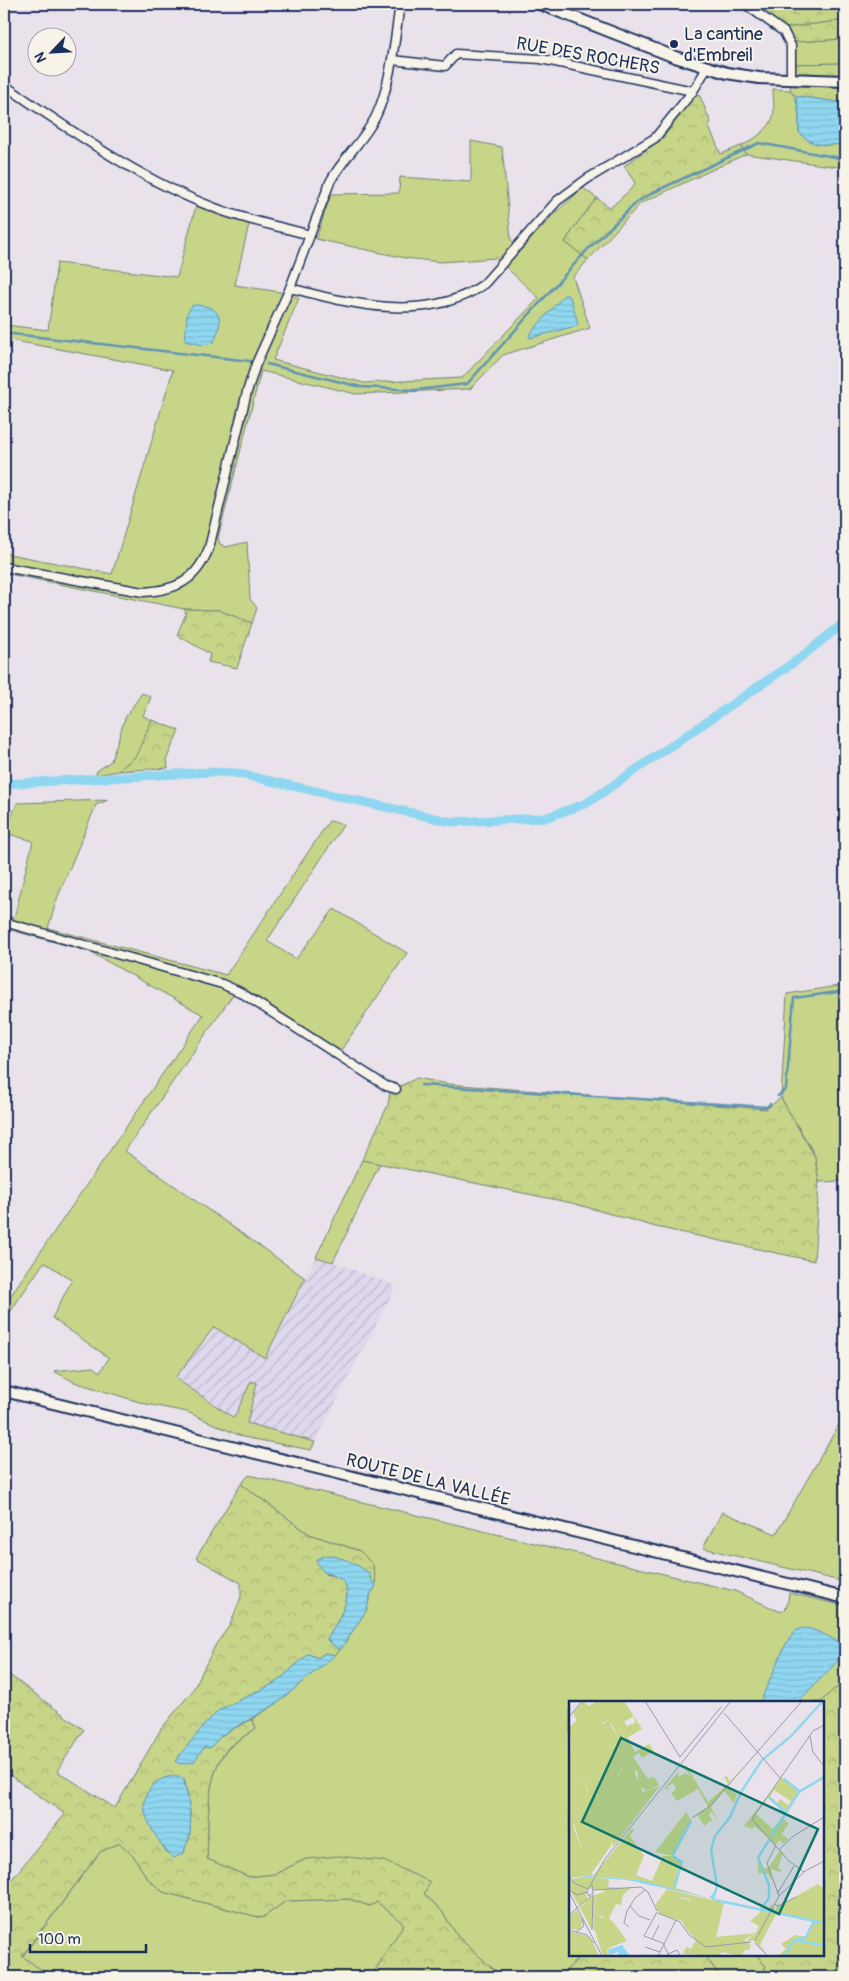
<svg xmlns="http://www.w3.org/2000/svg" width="849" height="1981" font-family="Pangolin,sans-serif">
<defs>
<pattern id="industrial-furrows" width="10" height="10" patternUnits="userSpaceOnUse" patternTransform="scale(1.25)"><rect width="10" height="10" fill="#dfd7eb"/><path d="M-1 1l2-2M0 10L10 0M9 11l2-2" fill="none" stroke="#bfb9cc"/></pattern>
<pattern id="forest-crowns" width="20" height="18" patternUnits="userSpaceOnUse" patternTransform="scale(1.25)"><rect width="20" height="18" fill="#c7d589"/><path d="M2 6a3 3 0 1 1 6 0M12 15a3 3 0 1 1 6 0" fill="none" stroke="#aab779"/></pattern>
<pattern id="wetland-marsh" width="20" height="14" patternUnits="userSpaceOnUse" patternTransform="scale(1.25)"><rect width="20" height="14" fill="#c7d589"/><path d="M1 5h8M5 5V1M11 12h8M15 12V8" fill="none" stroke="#aab779"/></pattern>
<pattern id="water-rules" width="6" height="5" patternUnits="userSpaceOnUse" patternTransform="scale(1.25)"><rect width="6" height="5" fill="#8fd7f0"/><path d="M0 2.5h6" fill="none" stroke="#7bb9d0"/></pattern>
</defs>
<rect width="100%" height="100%" fill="#e9e2ea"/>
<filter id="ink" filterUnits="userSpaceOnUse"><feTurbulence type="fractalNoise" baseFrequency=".02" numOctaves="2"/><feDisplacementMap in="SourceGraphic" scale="10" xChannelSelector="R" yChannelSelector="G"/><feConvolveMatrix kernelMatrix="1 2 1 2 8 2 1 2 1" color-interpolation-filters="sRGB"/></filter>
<g filter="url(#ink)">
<!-- industrial -->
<polygon fill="url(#industrial-furrows)" points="316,1257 333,1262 396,1286 315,1442 247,1423 257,1383 251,1382 234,1418 175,1378 214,1327 265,1358"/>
<!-- grass -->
<g fill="#c7d589" stroke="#718274">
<polygon points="844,39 845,63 794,64 794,42"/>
<path d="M 773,89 L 790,90 C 800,102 799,118 799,132 C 813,148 826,145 845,144 L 845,168 L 746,154 L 741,146 C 752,141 770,129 773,117 C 775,108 773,97 773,89 Z"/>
<polygon points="471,141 502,147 511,240 521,250 555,213 583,188 597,198 578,222 565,242 588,260 573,277 590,328 503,355 470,389 356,394 261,371 218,538 220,544 226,547 247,542 250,599 257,608 252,623 218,610 184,609 4,573 4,553 112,574 173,370 4,339 4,325 48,330 57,263 177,277 196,206 249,224 235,285 280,292 299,298 273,360 364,383 462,378 539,298 496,258 440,262 405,258 316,239 331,194 399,193 400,177 471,182"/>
<polygon points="142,693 151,697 143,716 152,720 136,756 118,771 96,775 97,771 111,761 125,718"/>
<polygon points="108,800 96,805 58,896 48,928 226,975 329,821 344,824 267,941 296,959 334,909 407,953 335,1059 234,993 125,1151 305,1278 265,1358 214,1327 175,1378 234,1418 251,1381 257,1383 247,1423 315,1442 311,1450 243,1437 187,1412 146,1404 74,1382 54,1371 93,1367 100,1372 109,1358 52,1318 72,1280 44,1262 4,1321 4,1305 203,1015 90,952 4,928 4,915 14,918 33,841 5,833 17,803"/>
<polygon points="845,985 845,1181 819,1182 815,1157 812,1150 781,1098 787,994"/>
<polygon points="362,1160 380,1163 333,1262 316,1257"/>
<polygon points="845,1414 845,1582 703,1548 722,1512 776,1534"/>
<path d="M 249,1475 L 735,1591 L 781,1612 L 787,1606 L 789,1593 L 845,1606 L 845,1684 L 833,1690 L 821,1702 L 570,1702 L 570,1955 L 582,1955 L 559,1977 L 502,1977 L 458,1937 L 441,1910 L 424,1894 L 429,1882 L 306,1859 L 275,1874 L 249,1877 L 207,1859 C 209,1825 204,1771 230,1747 C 238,1740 248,1734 256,1728 L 252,1719 L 276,1704 L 340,1650 L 366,1611 L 371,1593 L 375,1588 L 360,1551 L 309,1534 L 241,1484 Z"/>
<polygon points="120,1843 134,1857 147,1878 163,1892 262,1918 286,1901 349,1899 370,1906 377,1902 404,1924 371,1977 51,1977 22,1957 100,1852"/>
<path d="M 704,1955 L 757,1955 L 766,1967 C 758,1981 737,1977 721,1977 Z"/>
</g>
<!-- forest -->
<g fill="url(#forest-crowns)" stroke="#718274" fill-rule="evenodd">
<polygon points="845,20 845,43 844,39 794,42 784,28"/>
<polygon points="845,63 845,103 796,96 790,90 794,64"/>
<polygon points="695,94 700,96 711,123 708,125 721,154 741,146 746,154 641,203 588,260 565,242 578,222 597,198 610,208 630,190 635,183 624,166 663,138"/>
<polygon points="184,609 218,610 252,623 237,668 208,662 210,654 177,635 186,613"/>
<polygon points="152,720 179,730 167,758 168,768 118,771 136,756"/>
<polygon points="417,1078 448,1084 766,1109 781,1098 815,1157 819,1182 814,1261 656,1227 572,1203 362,1160 388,1105 390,1091"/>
<path d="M 241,1484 L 309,1534 L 360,1551 L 373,1565 L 376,1583 L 325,1574 C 329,1575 336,1576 340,1579 C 359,1592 334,1626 327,1640 L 340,1650 L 335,1655 L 325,1653 L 318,1658 L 308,1654 L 277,1682 L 219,1710 L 176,1761 L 204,1747 L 210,1747 L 222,1735 L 252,1719 L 256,1728 C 248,1734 238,1740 230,1746 C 204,1771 209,1825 207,1859 L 249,1877 L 275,1874 L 306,1859 L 339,1856 L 384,1861 L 430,1882 L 424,1894 L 441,1910 L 458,1937 L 502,1977 L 371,1977 L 404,1924 L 377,1902 L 370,1906 L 349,1899 L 286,1901 L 262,1918 L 163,1892 L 147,1878 L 134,1857 L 120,1843 L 100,1852 L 22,1956 L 51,1977 L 18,1977 L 4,1967 L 4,1889 L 65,1814 L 4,1771 L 4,1671 L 84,1730 L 57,1771 L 115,1808 L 161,1729 L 193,1690 L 216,1644 L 230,1625 L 241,1597 L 241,1583 L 196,1558 ZM 184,1778 C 188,1793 193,1823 189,1838 C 187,1844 185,1847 184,1853 L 167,1853 L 146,1815 Z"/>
<polygon points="845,1684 845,1977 757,1977 763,1973 766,1967 757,1955 823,1955 821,1702 833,1690"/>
<polygon points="582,1955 704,1955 721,1977 559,1977"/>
</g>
<!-- wetland -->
<polygon fill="url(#wetland-marsh)" stroke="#718274" points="750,4 845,4 845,20 784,28"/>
<!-- water -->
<g fill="url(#water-rules)" stroke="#6194b6">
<path d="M 796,96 L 845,103 L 845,144 C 826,145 813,148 799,132 L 799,113 Z"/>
<polygon points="565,294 570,297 578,323 576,326 530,338 529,335"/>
<path d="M 193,305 C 222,305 225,320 213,343 L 203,345 L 185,341 L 187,313 Z"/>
<path d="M 326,1555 C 343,1557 355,1563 369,1573 L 372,1582 L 376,1583 L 375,1588 L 371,1593 L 366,1611 L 340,1650 L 327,1640 C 334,1626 359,1593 340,1579 C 327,1570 325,1579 316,1560 Z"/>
<path d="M 803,1628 C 815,1628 830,1638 842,1643 L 844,1652 C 831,1671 813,1685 798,1702 L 760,1702 L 785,1646 L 795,1631 Z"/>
<polygon points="325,1653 335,1655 276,1704 222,1735 210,1748 204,1747 194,1762 180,1764 175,1761 205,1724 219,1710 277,1682 308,1654 318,1658"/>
<path d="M 172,1776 L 183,1778 C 188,1793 193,1823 189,1838 C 187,1844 185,1847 184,1853 L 174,1858 C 163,1851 143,1818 144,1804 C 146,1789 157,1778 172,1776 Z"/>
</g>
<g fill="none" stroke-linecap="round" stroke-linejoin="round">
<!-- stream -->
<g stroke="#6194b6" stroke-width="2.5">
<polyline points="4,333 250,361"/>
<polyline points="267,364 361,387 416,390 467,384 588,249 637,202 654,192 759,143 845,159"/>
<polyline points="421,1085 767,1107 770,1104"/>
<polyline points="778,1096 786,1089 794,998 845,991"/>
</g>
<!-- canal -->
<g stroke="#8fd7f0" stroke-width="9">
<polyline points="843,4 845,15"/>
<polyline points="4,784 211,772 235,773 452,822 545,818 587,803 796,661 845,622"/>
</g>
<defs>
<g id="minor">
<polyline points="745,4 784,32 791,46 791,80"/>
<polyline points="392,60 445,66 456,54 541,59 693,91"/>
<path d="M 4,85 C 71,130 138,179 215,208 C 245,220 278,226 310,235"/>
<path d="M 290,288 C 351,304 428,324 484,284 L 557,201 L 587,179 L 655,138 L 693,91 L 704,73 L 705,67"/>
<path d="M 4,567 L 143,592 C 177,590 196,581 209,548 L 247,392 L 256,364 L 290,288 L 330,182 C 343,158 365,139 376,116 C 391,85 395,37 400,4"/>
<polyline points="4,922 222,984 240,992 386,1086 396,1089"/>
</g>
<g id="secondary">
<polyline points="540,4 675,57 727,73 759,78 845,81"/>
<polyline points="4,1391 845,1598"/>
</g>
</defs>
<!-- minor casing -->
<use href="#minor" stroke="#1b2f5e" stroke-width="11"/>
<!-- secondary casing -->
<use href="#secondary" stroke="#1b2f5e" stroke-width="14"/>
<!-- minor -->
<use href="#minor" stroke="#f7f3e8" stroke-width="8"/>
<!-- secondary -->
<use href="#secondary" stroke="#f7f3e8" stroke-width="10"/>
</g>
</g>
<!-- markers -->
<circle fill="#1b2f5e" stroke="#f7f3e8" stroke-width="2" cx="674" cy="44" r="5"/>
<g text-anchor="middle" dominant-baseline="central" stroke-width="4" stroke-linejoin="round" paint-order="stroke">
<!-- poi labels -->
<g font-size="18" fill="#1b2f5e" stroke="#f7f3e8" text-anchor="start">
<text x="684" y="34">La cantine<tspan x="684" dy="21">d'Embreil</tspan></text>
</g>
<!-- street labels -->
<g font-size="18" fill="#1b2f5e" stroke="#f7f3e8">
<text transform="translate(588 56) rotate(10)">RUE DES ROCHERS</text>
<text transform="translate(428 1480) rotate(14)">ROUTE DE LA VALLÉE</text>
</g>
</g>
<!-- overview -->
<g transform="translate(569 1701)">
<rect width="255" height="255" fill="#e9e2ea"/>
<path d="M 14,0 L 20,5 L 28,0 L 55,0 L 65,15 L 49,24 L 56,36 L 51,39 L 40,18 L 33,22 L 37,49 L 54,40 L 60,53 L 46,66 L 39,79 L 24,56 L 20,60 L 9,41 L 16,37 L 4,12 ZM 2,33 L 18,66 L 22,62 L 32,79 L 23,79 L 19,75 L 1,79 L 0,82 ZM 55,63 L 64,68 L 74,92 L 91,85 L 44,146 L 34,110 L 18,113 L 17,109 L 31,105 L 26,89 L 49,76 ZM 117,64 L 139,101 L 159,83 L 155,76 L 158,75 L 161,81 L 175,64 L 157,87 L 168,93 L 165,102 L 155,90 L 142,106 L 151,124 L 143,111 L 140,113 L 143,119 L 135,125 L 128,113 L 139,106 L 129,88 L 108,100 L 102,92 L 107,88 L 104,82 L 98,86 L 100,90 L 96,87 L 91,92 L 110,70 L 109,76 L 116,72 L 121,75 L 115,66 ZM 213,76 L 229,91 L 214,118 L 220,122 L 213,133 L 219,138 L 215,143 L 210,139 L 206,144 L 200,139 L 190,157 L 195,168 L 200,166 L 211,149 L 214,152 L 209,167 L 213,169 L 211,171 L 202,168 L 202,179 L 199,173 L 189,172 L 189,157 L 200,137 L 185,125 L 184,128 L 175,125 ZM 205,89 L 222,100 L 219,104 L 211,98 L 208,102 L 201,96 ZM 199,97 L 216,112 L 204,128 L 187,113 ZM 14,78 L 19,92 L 8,101 L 12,115 L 4,116 L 5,128 L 13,149 L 33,141 L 39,149 L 22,173 L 25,174 L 63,127 L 65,130 L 61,135 L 75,155 L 67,174 L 83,180 L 94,155 L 104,155 L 114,160 L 107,187 L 140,197 L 61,178 L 17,175 L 0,177 L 0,86 ZM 15,176 L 40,178 L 39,186 L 62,187 L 54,194 L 52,204 L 47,203 L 40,217 L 46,223 L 37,231 L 33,246 L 37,252 L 37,248 L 45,245 L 38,249 L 40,255 L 34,255 L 27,234 L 29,235 L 35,216 L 27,214 L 27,196 L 23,229 L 11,207 L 21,196 L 37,190 L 17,187 L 18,198 L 10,205 L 0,187 L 0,179 ZM 98,188 L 155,202 L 147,236 L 187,232 L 175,239 L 182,244 L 180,249 L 176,249 L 172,255 L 152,251 L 151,255 L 114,253 L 117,246 L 122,248 L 127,239 L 117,228 L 127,210 L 121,198 L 108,196 L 98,216 L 90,212 L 86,204 ZM 8,209 L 14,220 L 11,229 L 0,228 L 0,215 ZM 0,230 L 21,236 L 30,255 L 0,255 Z" fill="#c7d589" fill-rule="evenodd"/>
<path d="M 65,15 L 73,28 L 59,36 L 66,51 L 80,43 L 85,50 L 73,57 L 70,52 L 64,56 L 79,78 L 85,76 L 90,84 L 74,92 L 77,89 L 69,85 L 69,71 L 66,68 L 66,74 L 64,68 L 55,63 L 46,80 L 26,89 L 31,105 L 17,110 L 18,113 L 34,110 L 43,133 L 42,144 L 39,149 L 33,141 L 13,149 L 3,116 L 12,115 L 8,101 L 19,92 L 18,87 L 14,78 L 0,86 L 0,82 L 1,79 L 19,75 L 23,79 L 32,79 L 22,62 L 18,66 L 16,63 L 0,34 L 1,25 L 8,20 L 16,37 L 9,41 L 20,60 L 24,56 L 39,79 L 46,66 L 60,53 L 53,40 L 37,49 L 42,60 L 38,61 L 24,31 L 40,18 L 41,21 L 46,19 L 41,23 L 51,39 L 56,36 L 49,24 L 55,20 L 58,25 L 66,22 ZM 117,111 L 123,120 L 104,155 L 86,151 ZM 252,188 L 255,188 L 255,221 L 208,211 L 191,244 L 197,252 L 184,239 L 176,241 L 187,232 L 190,225 L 181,220 L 190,213 L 192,206 L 199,208 L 203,203 L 206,210 L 208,205 ZM 27,196 L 27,214 L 36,218 L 29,236 L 24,227 ZM 107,196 L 135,203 L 117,228 L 113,220 L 98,216 ZM 46,223 L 58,240 L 39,247 L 36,255 L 33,246 L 37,228 Z" fill="#c7d589"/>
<path d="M 249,183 L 255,188 L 255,255 L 209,255 L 217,248 L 212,243 L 226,234 L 236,236 L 244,221 L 208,212 L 210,205 Z" fill="#c7d589"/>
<path d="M 17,175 L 70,179 L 140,197 L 145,191 L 143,197 L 149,199 L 58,179 L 15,176 L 0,179 ZM 53,244 L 61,255 L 50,255 L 49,251 L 40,254 L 39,249 Z" fill="#8fd7f0"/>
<path fill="none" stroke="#8fd7f0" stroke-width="2.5" d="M 215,78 L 230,90M 200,96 L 217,112M 202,136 L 230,91 L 255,76M 104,154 L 122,120M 104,155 L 113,161 L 105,187M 144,199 L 148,185 L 142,149 L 146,135 L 161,116 L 172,91 L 193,59 L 222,35 L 254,0M 146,199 L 255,222M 192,208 L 200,197 L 200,184 L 189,157 L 200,139M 228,240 L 255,244M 216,255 L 224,240 L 237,236 L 245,220"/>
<path fill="none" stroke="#979ab2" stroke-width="1" d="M 76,0 L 111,56 L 152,6M 155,12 L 211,77M 0,16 L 13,0M 241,35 L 244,51 L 255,65M 123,117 L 141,105 L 233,0M 207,144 L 198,162 L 210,195M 211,148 L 223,136 L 255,116M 235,171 L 220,160 L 183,118 L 244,30 L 255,24M 0,175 L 5,182 L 19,188M 23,184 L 24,192 L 20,195 L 18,190 L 36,158 L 162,0M 24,189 L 72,186 L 79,191 L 88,210M 1,190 L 9,194 L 18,191M 0,191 L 33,255M 208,193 L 225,165M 205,203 L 209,205 L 227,196M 61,205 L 70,215 L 81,219M 88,211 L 75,235 L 94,242 L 100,255M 89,212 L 111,221 L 120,234 L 137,246 L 182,241M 0,214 L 22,195M 60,226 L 55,222 L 58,210 L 66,197 L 76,189M 0,229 L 18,234 L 25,242M 23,229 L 24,193M 7,231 L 15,225 L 13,217M 83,238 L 90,224M 186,240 L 210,195 L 236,170 L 255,160M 186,242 L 199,255M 76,246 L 91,251M 99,253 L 108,249 L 111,255M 89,255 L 107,219"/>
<path fill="#0f766e" fill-opacity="0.15" stroke="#0f766e" stroke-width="2.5" d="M 52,37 L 249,128 L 210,213 L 13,121 Z"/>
<rect width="255" height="255" fill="none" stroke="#1b2f5e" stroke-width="2.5"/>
</g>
<!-- margin -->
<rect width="849" height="1981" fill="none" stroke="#f7f3e8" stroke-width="20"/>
<rect x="10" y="10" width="829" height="1961" fill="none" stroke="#1b2f5e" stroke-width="2" filter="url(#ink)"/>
<!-- north arrow -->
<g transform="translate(52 52) rotate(245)"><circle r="24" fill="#f7f3e8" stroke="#9fa5b1"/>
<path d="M0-4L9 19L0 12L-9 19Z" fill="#1b2f5e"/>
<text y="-8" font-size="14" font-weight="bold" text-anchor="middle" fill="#1b2f5e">N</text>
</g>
<!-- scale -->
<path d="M30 1944v8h116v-8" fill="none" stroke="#1b2f5e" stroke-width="2.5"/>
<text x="38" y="1944" font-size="15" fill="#1b2f5e" stroke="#f7f3e8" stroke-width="4" paint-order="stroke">100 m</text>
</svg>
